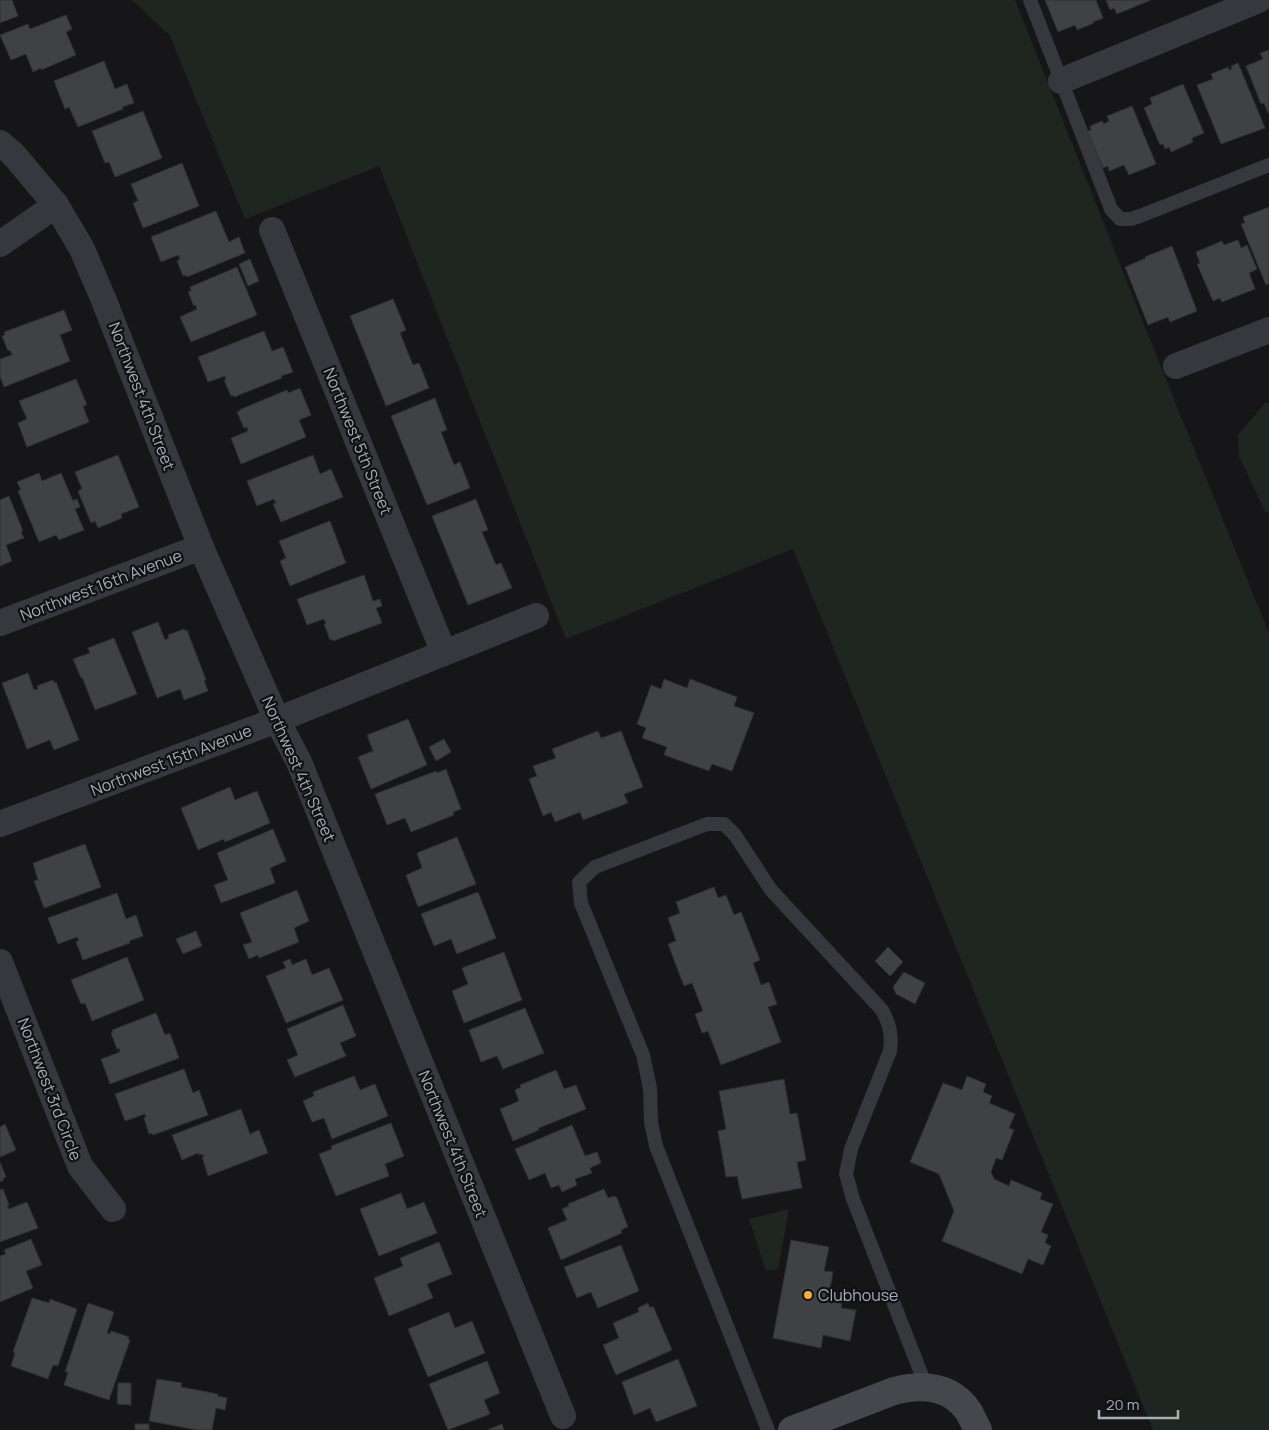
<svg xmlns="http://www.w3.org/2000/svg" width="1269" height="1430" font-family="Manrope,sans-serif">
<rect width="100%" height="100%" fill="#161618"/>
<!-- green -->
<g fill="#1e261f">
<polygon points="132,0 1015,0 1165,377 1269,633 1269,1430 1153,1430 1101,1302 793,549 566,639 379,166 245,219 170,36"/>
<polygon points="1265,403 1269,403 1269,513 1265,512 1239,456 1238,435"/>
<polygon points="789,1209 778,1269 766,1271 749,1219"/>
</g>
<!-- building -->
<g fill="#404145" stroke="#303034">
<polygon points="0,0 12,0 18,16 0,23"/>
<polygon points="1045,0 1096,0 1103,18 1093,22 1094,23 1077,30 1075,25 1058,32"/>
<polygon points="1106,0 1151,0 1117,14 1114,8 1110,10"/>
<polygon points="66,15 72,29 66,32 76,55 41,70 41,68 33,72 26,54 11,60 0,35 28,24 30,29"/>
<polygon points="1269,50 1269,112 1268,113 1264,103 1261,104 1246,66 1263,59 1260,53"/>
<polygon points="104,61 115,89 127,84 134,103 122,107 123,109 78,127 69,107 65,109 54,81"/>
<polygon points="1238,63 1265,128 1221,144 1197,85 1213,79 1211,74 1228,67 1229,70 1232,69 1231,66"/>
<polygon points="1183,84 1204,133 1192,138 1193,142 1171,152 1169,147 1165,149 1163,144 1160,145 1144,108 1152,104 1150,98"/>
<polygon points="1132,106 1156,164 1129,175 1124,165 1109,171 1108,166 1103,168 1088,131 1091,130 1090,126 1102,121 1104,124 1109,121 1107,116"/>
<polygon points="143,111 162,158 115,177 109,162 105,163 92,131"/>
<polygon points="182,163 199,206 143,228 133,203 138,201 131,184"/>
<polygon points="1269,207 1269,283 1266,285 1241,224 1245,223 1243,217"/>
<polygon points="216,211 229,242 239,237 245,253 187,277 186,275 183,276 177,261 180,259 178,255 161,262 151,237"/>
<polygon points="1238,240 1241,248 1247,245 1257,269 1249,273 1255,289 1222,302 1220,298 1213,301 1197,264 1200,263 1196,252 1222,241 1224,245"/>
<polygon points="1172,246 1197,311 1170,322 1168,317 1148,325 1125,267 1146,258 1145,257"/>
<polygon points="250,259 259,281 248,286 239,264"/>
<polygon points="237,267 257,315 191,342 180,317 197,309 196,305 194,306 188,292 191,291 190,287"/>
<polygon points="393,299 406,330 400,333 413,365 419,363 429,388 386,406 350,316"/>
<polygon points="64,310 72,330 60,335 70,361 4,387 0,376 0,359 12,355 10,350 8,351 2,336 5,335 4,332"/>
<polygon points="264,331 272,351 283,347 293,372 281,376 282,378 234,397 233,395 231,396 224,380 226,380 225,376 208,382 198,357"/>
<polygon points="76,379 87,405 83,406 89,422 27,447 18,423 27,419 19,401"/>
<polygon points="300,388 311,415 299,420 306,437 241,464 231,438 248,431 247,427 244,428 237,412 240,411 239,410 287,390 288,393"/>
<polygon points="435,398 447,430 441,432 454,465 460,462 470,488 427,505 391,416"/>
<polygon points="118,455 139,507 121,514 122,518 98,528 95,521 91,523 78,491 82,489 75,472"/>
<polygon points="313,455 320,474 331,469 343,497 281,522 273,504 276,503 274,499 257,506 247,481"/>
<polygon points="39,473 42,481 61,473 73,501 77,499 80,507 75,509 84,530 59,540 56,535 39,542 18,491 21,490 17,482"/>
<polygon points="9,496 23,531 21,532 24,538 6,545 12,561 0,566 0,500"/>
<polygon points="476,499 488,530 482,532 496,565 501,563 512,588 468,605 432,516"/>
<polygon points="330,521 346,563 290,586 280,561 286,558 279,541"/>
<polygon points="364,575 373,601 380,599 382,606 376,608 382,623 333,641 332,639 330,640 324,624 326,624 324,619 307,625 297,599"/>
<polygon points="158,622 165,640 169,638 168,635 184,629 185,631 187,630 206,680 204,680 208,691 184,700 180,689 157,698 132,632"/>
<polygon points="114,638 137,694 95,710 82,677 81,678 73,659 90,653 88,648"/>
<polygon points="28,673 34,690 38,689 37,686 53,680 54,683 56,682 79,740 54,750 50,740 27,749 2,683"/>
<polygon points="664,679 687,688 690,679 737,697 734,706 754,713 732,771 712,764 709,771 664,755 667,747 642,738 646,728 637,724 651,685 661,689"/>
<polygon points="408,719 427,765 371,789 358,757 373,751 367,735"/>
<polygon points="598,731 601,738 621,731 643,787 624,794 628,803 583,820 580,812 555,822 551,812 543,816 529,779 537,776 533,766 556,758 552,749"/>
<polygon points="444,739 451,752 436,761 429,747"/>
<polygon points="446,769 461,809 453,812 454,815 411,832 405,818 387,825 375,794 436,771 437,773"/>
<polygon points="230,787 235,800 257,791 270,823 225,842 224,839 198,850 181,808"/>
<polygon points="273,829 286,861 270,868 275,883 221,903 214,885 228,880 217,853"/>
<polygon points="457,837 476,884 418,907 406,875 422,868 417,853"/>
<polygon points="85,844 101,887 44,908 34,881 38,880 33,863"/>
<polygon points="714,887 718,898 726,895 734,915 741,912 760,960 753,963 761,985 769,982 777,1004 768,1007 781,1042 721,1065 708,1031 702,1033 695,1014 703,1011 692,983 684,986 668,944 676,941 668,918 680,913 676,902"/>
<polygon points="297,890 309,921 294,928 299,942 259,958 258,955 249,959 243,945 252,942 240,913"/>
<polygon points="478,892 496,938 457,954 451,939 434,946 421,914"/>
<polygon points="117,893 126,919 136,915 143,936 129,941 130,943 83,960 76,942 79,940 77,937 58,944 48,918"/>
<polygon points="196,931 202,946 183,954 176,939"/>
<polygon points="888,947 903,962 890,976 875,961"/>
<polygon points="504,952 522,1000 464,1023 452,991 468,984 462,968"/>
<polygon points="127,957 144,1000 92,1021 85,1003 81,1004 71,980"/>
<polygon points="290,959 292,965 306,959 312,975 329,968 343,1000 286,1023 266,976 286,968 283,962"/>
<polygon points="904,972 925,983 915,1004 896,994 893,987"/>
<polygon points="343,1005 356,1036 340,1043 346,1056 295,1077 287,1060 298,1055 287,1029"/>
<polygon points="525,1008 544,1053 503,1069 497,1056 481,1062 469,1030"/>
<polygon points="156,1013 165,1035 170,1033 179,1058 110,1084 101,1059 120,1052 119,1048 117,1049 111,1033 113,1032 112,1030"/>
<polygon points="184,1069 193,1093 199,1090 208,1115 153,1135 152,1133 149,1134 144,1118 146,1117 145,1114 125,1121 115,1094"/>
<polygon points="556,1070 564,1089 576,1085 586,1109 539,1128 539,1130 513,1141 500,1109 519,1101 515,1090 521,1087 520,1085"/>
<polygon points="354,1076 360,1090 375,1084 388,1116 332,1139 324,1118 312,1122 303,1101 314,1096 313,1092"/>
<polygon points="967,1076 986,1084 983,1092 992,1096 989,1103 1015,1114 1009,1128 1014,1130 1002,1160 996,1158 991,1172 994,1179 1009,1186 1011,1180 1042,1193 1040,1199 1053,1204 1041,1232 1048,1235 1045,1243 1051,1246 1043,1265 1028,1259 1022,1274 942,1241 954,1211 939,1174 910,1162 943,1083 962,1090"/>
<polygon points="784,1079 790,1114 797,1113 806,1160 797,1162 802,1188 742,1199 737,1176 726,1177 718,1131 726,1129 719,1091"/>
<polygon points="241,1109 250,1134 259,1130 268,1153 208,1176 202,1157 204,1157 203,1154 199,1155 198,1153 182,1160 172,1135"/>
<polygon points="391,1123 404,1156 385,1164 389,1176 336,1196 319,1154 332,1149 331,1146"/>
<polygon points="5,1124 16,1150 0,1157 0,1127"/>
<polygon points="572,1125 585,1156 597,1152 601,1163 590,1168 592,1173 575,1179 577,1185 562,1192 559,1185 551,1188 545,1173 529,1180 515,1149"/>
<polygon points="0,1162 6,1177 3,1178 4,1180 0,1182"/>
<polygon points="0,1188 1,1190 3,1189 9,1205 7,1206 9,1209 27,1202 38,1228 0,1242"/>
<polygon points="604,1189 608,1198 614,1196 617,1198 628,1227 621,1230 622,1233 561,1260 548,1228 567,1220 562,1209 569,1206 568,1204"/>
<polygon points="401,1193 407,1209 424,1202 437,1233 379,1256 360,1209"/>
<polygon points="31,1239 42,1265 26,1271 33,1288 0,1302 0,1256 6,1254 4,1250"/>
<polygon points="791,1240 829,1247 824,1271 833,1272 829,1294 843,1297 841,1308 856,1310 850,1341 823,1335 821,1348 773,1338"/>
<polygon points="439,1242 452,1274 427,1284 433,1298 389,1316 374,1278 403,1266 400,1258"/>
<polygon points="621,1245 639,1291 598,1308 591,1292 577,1298 564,1267"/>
<polygon points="32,1298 49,1303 50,1299 77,1309 58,1366 53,1365 48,1379 11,1366 15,1353 13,1352"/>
<polygon points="88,1303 114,1312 107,1333 110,1334 111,1331 129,1337 128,1339 130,1340 109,1400 64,1385 68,1372 65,1372"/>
<polygon points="648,1303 650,1308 653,1306 672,1350 616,1375 603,1345 619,1338 613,1323 639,1312 638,1308"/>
<polygon points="449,1312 455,1328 472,1321 485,1353 428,1377 408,1329"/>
<polygon points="678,1359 697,1406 656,1422 650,1408 634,1415 622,1382"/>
<polygon points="487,1361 500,1393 484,1400 490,1414 448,1430 429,1384"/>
<polygon points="157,1379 182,1383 181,1387 218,1394 217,1396 227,1398 225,1410 216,1408 212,1430 197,1430 149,1421"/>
<polygon points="118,1383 131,1383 131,1405 117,1404"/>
<rect x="135" y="1424" width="14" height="6"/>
<polygon points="502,1424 504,1430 487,1430"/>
</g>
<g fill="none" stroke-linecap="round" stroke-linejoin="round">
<!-- lane -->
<g stroke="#37383d" stroke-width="14">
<polyline points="1030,0 1111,209 1120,219 1131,219 1140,216 1269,165"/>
<path d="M 768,1430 L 656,1146 L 651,1122 L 650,1088 L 643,1055 L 581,903 L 579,882 L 595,867 L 707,824 L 724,824 L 735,835 L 771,890 L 882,1010 C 890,1025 892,1034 890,1051 L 851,1149 L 846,1174 L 853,1199 L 926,1386"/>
</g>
<!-- street -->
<g stroke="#37383d" stroke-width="26">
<polyline points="1061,81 1259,0"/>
<polyline points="0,143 13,154 56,205 82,249 103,298 201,547 277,720 299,762 563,1416"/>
<polyline points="272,230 444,653"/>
<polyline points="0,244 56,205"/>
<polyline points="1176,366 1269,330"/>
<polyline points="0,623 201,547"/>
<polyline points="0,824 277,720 536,616"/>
<polyline points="0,962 80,1166 113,1209"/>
</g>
<!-- secondary -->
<path stroke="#45474d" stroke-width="28" d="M 792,1430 L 894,1391 C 922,1384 951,1385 969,1412 C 972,1418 975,1424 978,1430"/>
</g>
<!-- markers -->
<circle fill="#f2b134" stroke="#111113" stroke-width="2" cx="808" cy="1295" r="5"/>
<g text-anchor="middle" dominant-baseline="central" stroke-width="4.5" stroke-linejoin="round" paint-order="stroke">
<!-- street labels -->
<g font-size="16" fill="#a8adb8" stroke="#111113">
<text transform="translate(142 396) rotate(69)">Northwest 4th Street</text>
<text transform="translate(358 441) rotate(68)">Northwest 5th Street</text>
<text transform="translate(101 585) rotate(-21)">Northwest 16th Avenue</text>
<text transform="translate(171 760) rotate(-21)">Northwest 15th Avenue</text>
<text transform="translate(299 769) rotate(66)">Northwest 4th Street</text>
<text transform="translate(50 1089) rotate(69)">Northwest 3rd Circle</text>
<text transform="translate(453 1144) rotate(68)">Northwest 4th Street</text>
</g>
<!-- poi labels -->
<g font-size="16" fill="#a8adb8" stroke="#111113" text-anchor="start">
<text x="818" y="1295">Clubhouse</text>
</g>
</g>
<!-- scale -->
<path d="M1099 1410v8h79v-8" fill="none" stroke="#a8adb8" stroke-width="2.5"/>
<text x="1106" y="1410" font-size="15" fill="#a8adb8" stroke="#111113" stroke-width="4" paint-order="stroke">20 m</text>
</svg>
